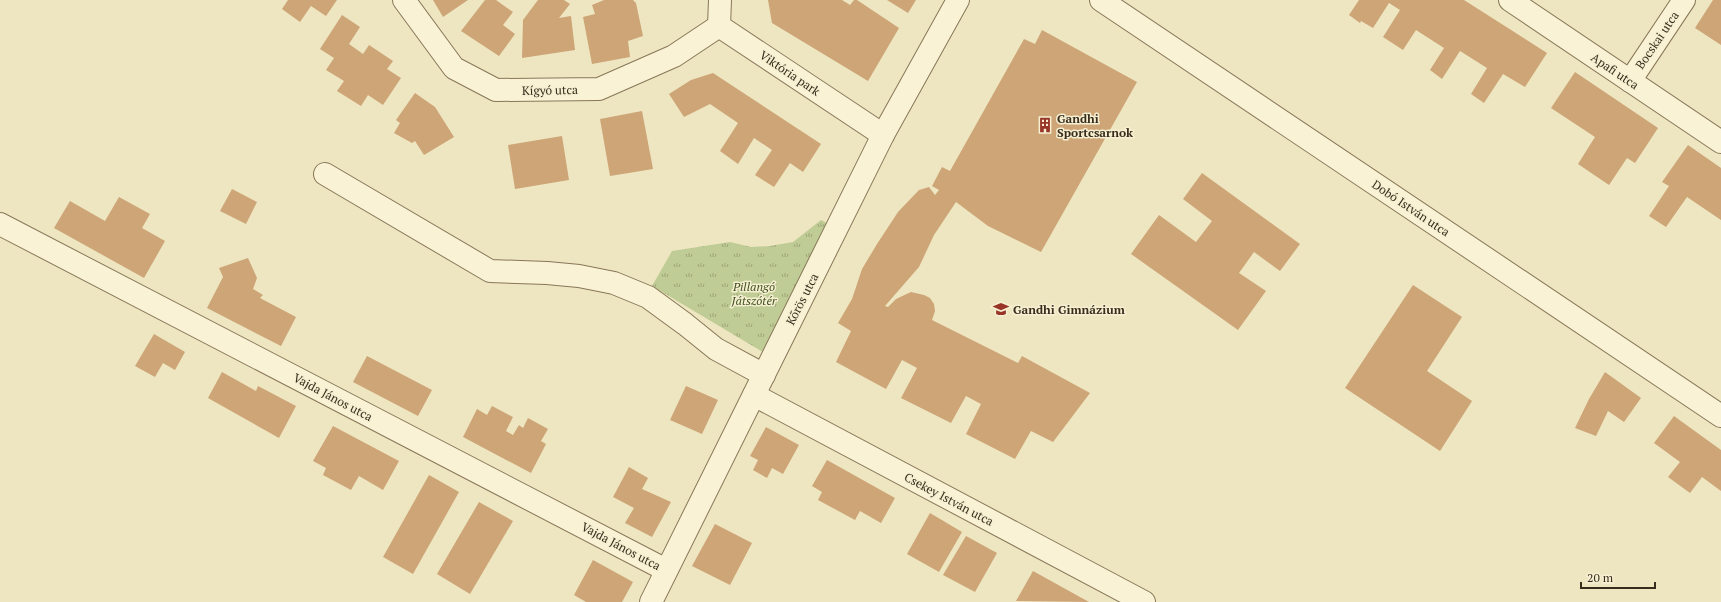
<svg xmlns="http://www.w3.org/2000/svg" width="1721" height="602" font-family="'PT Serif',serif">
<defs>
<pattern id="park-tufts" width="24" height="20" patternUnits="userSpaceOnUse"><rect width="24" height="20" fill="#c0cc95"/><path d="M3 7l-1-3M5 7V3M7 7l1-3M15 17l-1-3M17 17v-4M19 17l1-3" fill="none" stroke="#9da679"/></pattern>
</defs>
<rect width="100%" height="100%" fill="#eee6c1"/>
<!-- park -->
<polygon fill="url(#park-tufts)" points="821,220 837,228 773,358 652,286 672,251 730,242 751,247 770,246 793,242"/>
<!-- building -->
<g fill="#cda577">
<polygon points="288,0 337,0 326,16 311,6 300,22 282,9"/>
<polygon points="433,0 468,0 443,17"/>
<polygon points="485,0 496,0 513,12 503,25 515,34 499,56 461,31"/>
<polygon points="538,0 564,0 570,4 559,18 571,16 575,50 522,58 523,20"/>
<polygon points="604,0 633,0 636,3 643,36 628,41 630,57 592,64 583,17 595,14 592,5"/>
<polygon points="768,0 842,0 850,5 854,0 857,0 899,28 868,81 772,23"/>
<polygon points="887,0 916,0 908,13"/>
<polygon points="1359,0 1464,0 1547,53 1525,87 1503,74 1484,103 1471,94 1487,68 1460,51 1442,79 1430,70 1444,48 1416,30 1403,50 1383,37 1400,10 1389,3 1373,28 1361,21 1360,23 1349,15"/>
<polygon points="1713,0 1721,0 1721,45 1695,28"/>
<polygon points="342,15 360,27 349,44 363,54 369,45 393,61 387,69 401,78 383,105 368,95 361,106 337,91 344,81 326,70 334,58 320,49"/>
<polygon points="1042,30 1137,82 1041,252 988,226 956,202 934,235 919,267 885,306 888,307 896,299 911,292 924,295 930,298 934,304 935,311 932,320 1018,363 1022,356 1090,393 1053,442 1031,431 1015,459 966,434 981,404 966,396 951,423 901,398 917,368 902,360 886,389 836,362 851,331 838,323 852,299 862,269 877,244 898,212 919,190 929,187 935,195 939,190 932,186 942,167 950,171 1024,39 1035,44"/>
<polygon points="1575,72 1658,128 1635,163 1627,158 1609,185 1578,164 1595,137 1551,108"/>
<polygon points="713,73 821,144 803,172 790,163 774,187 755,175 772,150 754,138 738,164 720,151 738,123 710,104 684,117 669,94 691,80"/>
<polygon points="415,93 435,107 454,137 424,155 415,141 412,143 394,133 400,123 396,120"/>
<polygon points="642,111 653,169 610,176 600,119"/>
<polygon points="562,136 569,180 515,189 508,145"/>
<polygon points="1688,145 1721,168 1721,220 1687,197 1666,227 1649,216 1669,186 1662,182"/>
<polygon points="1202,173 1300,244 1280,271 1254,252 1239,273 1266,291 1238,330 1131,254 1159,215 1196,242 1212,221 1183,199"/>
<polygon points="232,189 257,202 246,224 220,211"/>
<polygon points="119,197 150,214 142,228 165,241 144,278 54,228 70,201 105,221"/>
<polygon points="248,258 257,278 253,289 263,295 260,298 296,317 281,346 207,308 223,277 219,268"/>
<polygon points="1413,285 1462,317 1427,371 1472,401 1440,451 1345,388"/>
<polygon points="154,334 185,352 175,370 163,363 155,377 135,366"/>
<polygon points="367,356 432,390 418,416 353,382"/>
<polygon points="222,372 256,391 258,386 296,406 279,438 208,398"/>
<polygon points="1605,372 1641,398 1624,422 1608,411 1596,436 1575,428 1589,399"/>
<polygon points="686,386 718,400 702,434 670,420"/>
<polygon points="492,406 513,417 506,431 513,435 519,425 523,428 528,418 548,429 541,441 546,444 531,473 463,437 477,409 487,415"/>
<polygon points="1674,416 1721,450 1721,491 1702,477 1690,493 1668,477 1680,462 1654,443"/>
<polygon points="333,426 399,461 383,490 359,476 351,490 323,475 326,468 313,461"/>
<polygon points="766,427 799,445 783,474 772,468 767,478 753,470 758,460 750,456"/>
<polygon points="827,460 895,498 881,523 860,511 855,520 818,500 822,492 812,486"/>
<polygon points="629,467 648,478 642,489 671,502 652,537 625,523 634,508 613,497"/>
<polygon points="429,475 459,492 413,574 383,557"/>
<polygon points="479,502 513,521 470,594 437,574"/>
<polygon points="930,513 962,532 939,572 907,554"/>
<polygon points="715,524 752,543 730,585 692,566"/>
<polygon points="966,536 997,553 975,592 943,575"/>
<polygon points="593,560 633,582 622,602 586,602 574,595"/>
<polygon points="1033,571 1089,602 1016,601"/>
</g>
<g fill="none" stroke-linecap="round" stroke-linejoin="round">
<defs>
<g id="minor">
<polyline points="404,0 454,68 496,90 599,89 674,56 719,26"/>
<polyline points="720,0 719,26 883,135"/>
<polyline points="1101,0 1721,416"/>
<polyline points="1510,0 1721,142"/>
<polyline points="1630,81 1684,0"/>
<polyline points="325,174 490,271 547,273 579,276 614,283 648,297 685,324 716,349 764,375"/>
<polyline points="0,224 666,570"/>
<polyline points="754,395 1144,602"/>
<polyline points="651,602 883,135 958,0"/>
</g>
</defs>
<!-- minor casing -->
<use href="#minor" stroke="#887759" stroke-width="24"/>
<!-- minor -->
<use href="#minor" stroke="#f9f2d5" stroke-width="22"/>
</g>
<!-- icons -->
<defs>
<symbol id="building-bare" viewBox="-9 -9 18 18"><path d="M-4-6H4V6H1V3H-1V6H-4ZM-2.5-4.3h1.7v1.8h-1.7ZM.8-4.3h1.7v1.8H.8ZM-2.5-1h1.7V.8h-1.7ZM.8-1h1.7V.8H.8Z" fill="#983428" stroke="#f6efd1" stroke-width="2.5" paint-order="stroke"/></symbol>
<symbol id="school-bare" viewBox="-9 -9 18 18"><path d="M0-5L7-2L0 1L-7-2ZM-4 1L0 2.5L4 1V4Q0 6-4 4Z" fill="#983428" stroke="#f6efd1" stroke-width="2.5" paint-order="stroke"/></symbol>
</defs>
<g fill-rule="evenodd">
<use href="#building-bare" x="1034" y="114" width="22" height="22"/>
<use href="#school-bare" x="990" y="298" width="22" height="22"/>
</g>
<g text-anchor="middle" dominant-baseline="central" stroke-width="3" stroke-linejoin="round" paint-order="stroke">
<!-- street labels -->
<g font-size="12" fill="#382d1d" stroke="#f6efd1">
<text transform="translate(1657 40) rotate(-56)">Bocskai utca</text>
<text transform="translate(1615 71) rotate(34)">Apafi utca</text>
<text transform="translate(790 73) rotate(34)">Viktória park</text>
<text transform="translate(550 90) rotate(-1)">Kígyó utca</text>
<text transform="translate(1411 208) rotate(34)">Dobó István utca</text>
<text transform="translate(802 299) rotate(-63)">Kőrös utca</text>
<text transform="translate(333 397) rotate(28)">Vajda János utca</text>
<text transform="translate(949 499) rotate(28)">Csekey István utca</text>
<text transform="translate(621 546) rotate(28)">Vajda János utca</text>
</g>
<!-- poi labels -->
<g font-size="12" font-weight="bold" fill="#382d1d" stroke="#f6efd1" text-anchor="start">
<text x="1057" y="118">Gandhi<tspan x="1057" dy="14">Sportcsarnok</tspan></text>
<text x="1013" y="309">Gandhi Gimnázium</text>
</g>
<!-- park labels -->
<g font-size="12" font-style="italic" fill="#425423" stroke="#f6efd1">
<text x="754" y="286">Pillangó<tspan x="754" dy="14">Játszótér</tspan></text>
</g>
</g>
<!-- scale -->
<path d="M1581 582v6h74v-6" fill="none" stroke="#382d1d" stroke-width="2"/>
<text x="1587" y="582" font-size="12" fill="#382d1d" stroke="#f6efd1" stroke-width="3" paint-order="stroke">20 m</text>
</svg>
